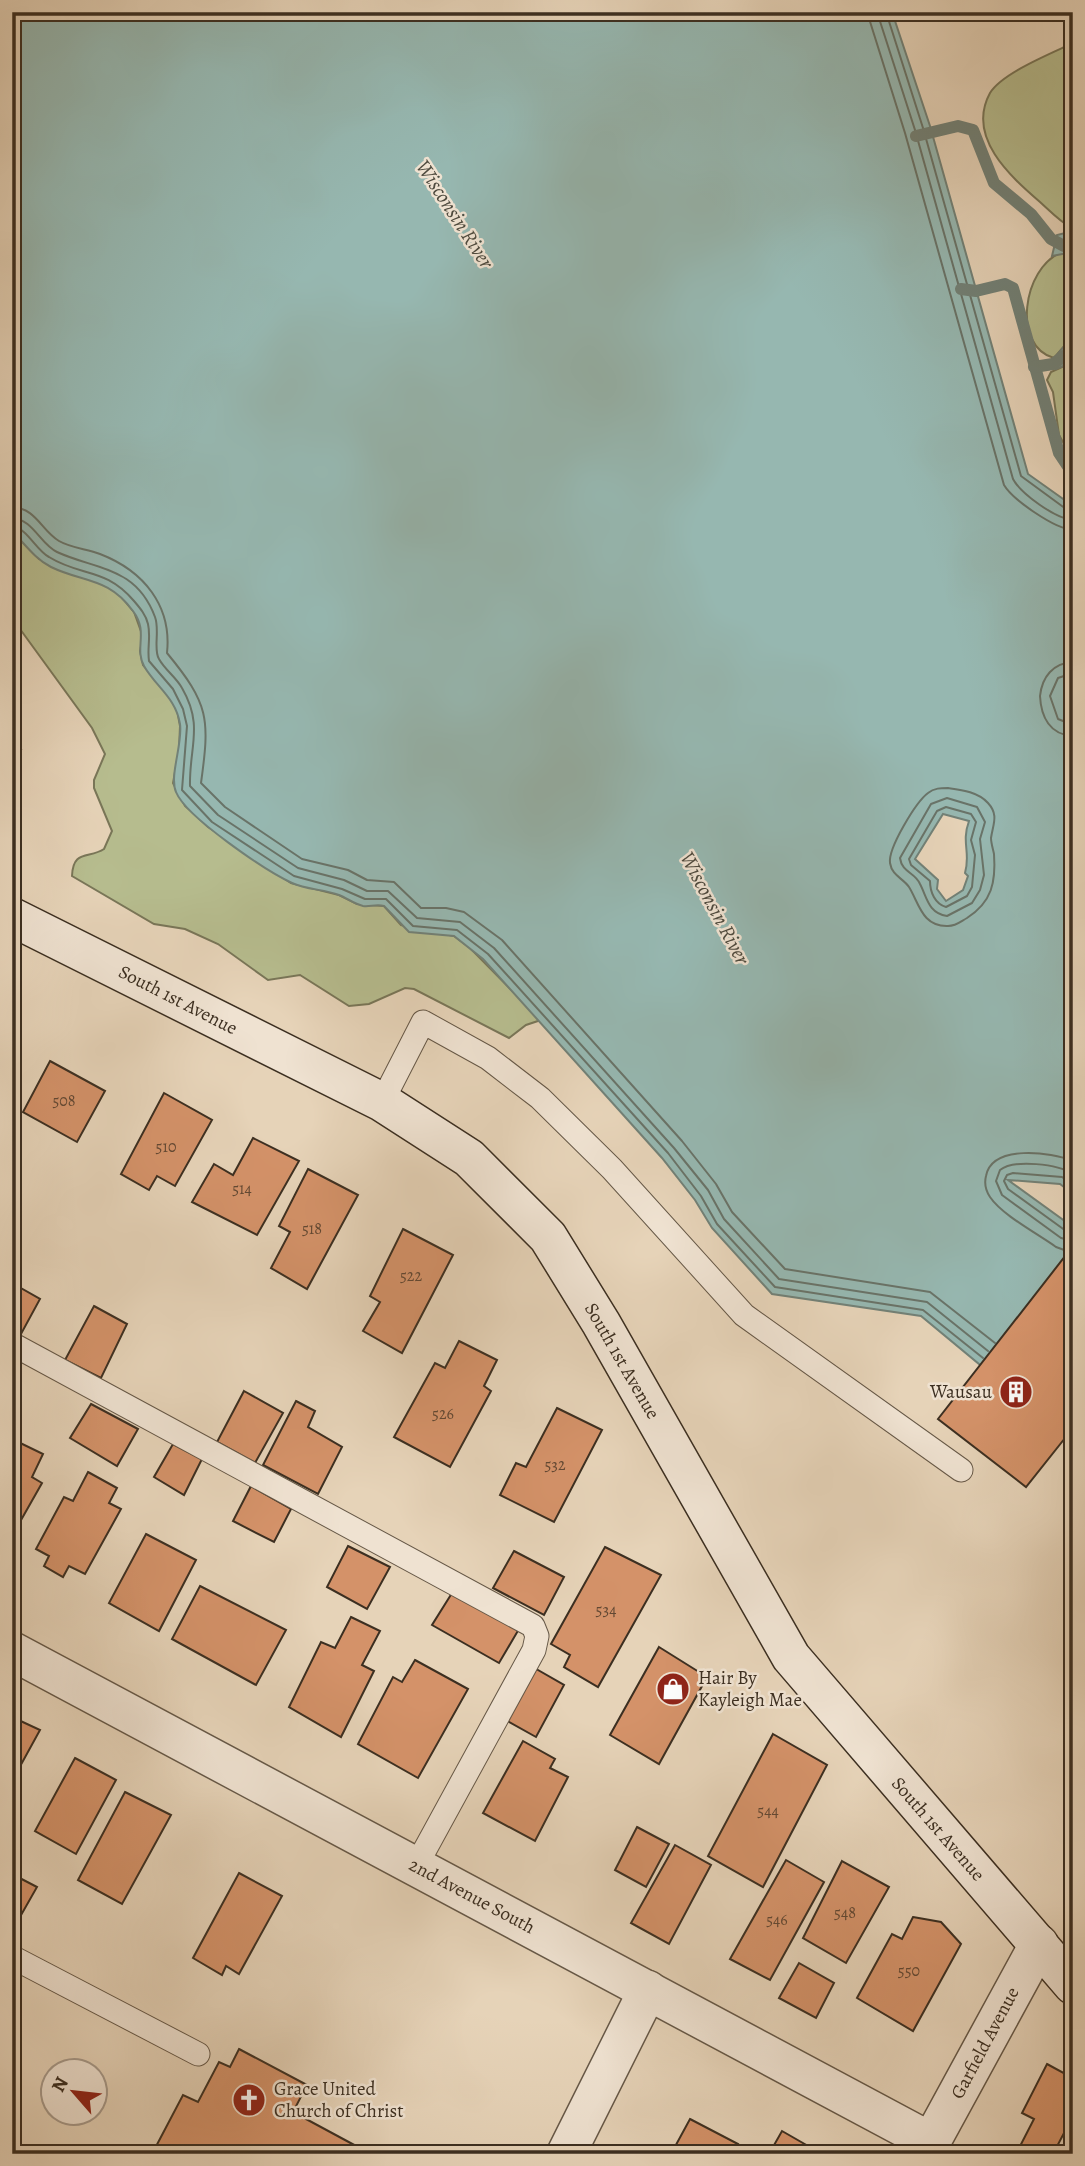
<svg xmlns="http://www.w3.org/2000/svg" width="1085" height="2166" font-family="Alegreya,serif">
<rect width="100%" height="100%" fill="#e6d3b8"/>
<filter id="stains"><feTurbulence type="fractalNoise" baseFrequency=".00286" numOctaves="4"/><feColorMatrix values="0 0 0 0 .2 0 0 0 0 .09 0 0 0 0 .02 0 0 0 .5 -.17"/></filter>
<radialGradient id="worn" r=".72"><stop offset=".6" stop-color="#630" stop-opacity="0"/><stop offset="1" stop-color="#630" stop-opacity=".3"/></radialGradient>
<!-- green -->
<g fill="#b6bc8e" stroke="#797658" stroke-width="2">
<path d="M 1073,43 L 1073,229 C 1059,221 1051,212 1040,202 C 1010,176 966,137 990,93 C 1002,73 1052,53 1073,43 Z"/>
<path d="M 1062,252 L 1073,252 L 1073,336 L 1054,358 C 1012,347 1022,268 1062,252 Z"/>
<polygon points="1073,362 1073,460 1059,435 1053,392 1047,380 1051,372"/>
<path d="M 12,531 L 39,559 L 105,584 L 119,594 L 134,612 L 143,637 L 140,651 L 143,665 L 167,693 L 177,710 L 180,726 L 179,750 L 173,783 L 185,806 L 208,827 L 291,883 L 339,895 L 357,904 L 384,906 L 401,925 L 454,936 L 470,948 L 541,1020 L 526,1025 L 509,1038 L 414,989 L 405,988 L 369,1004 L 349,1006 L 300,975 L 268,980 L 218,944 L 185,929 L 154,924 L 72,876 C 73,849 89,859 104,849 L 112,831 L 94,788 L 94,780 L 105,754 L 92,728 L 12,618 Z"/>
</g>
<!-- water -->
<g fill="#96b7b0" stroke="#728177" stroke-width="2" fill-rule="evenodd">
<path d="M 12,12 L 892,12 L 930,126 L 1028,474 L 1073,506 L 1073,685 L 1066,697 L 1073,713 L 1073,1194 L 1060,1184 L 1008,1180 L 1073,1227 L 1073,1442 L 921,1316 L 772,1294 L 712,1228 L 695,1200 L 662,1158 L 483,959 L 454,936 L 409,932 L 384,906 C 376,904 370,907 363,906 C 354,904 347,898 339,895 C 324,889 307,890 292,883 C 266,871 186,817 176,792 C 169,776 183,743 180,724 C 176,698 156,687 144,666 C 134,648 149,632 133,611 C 108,577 84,583 51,567 C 35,559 24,543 12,531 ZM 943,814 L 969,821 C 961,843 971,853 965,873 L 968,876 L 963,890 L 946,901 L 937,889 L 938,880 L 915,859 Z"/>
<polygon points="1073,231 1073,252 1052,256 1057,235"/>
<polygon points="1073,336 1073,362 1056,369 1054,358"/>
</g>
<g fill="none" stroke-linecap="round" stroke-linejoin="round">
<!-- shore -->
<g stroke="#697368" stroke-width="2">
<path d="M 867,12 L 905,133 L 1004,485 C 1013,500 1055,529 1073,530"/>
<path d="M 877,12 L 915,130 L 1013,479 C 1021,494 1056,519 1073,520"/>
<polyline points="886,12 923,128 1021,476 1066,509 1073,511"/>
<path d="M 12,507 C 36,508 41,530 59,541 C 71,548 87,549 100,554 C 144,571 172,606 167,653 C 209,704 210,718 201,783 L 225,807 L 302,859 L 348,870 L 367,880 L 394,882 L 421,908 L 446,908 L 464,912 L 502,940 L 682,1141 L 716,1184 L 732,1212 L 785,1269 L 930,1292 L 995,1343"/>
<path d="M 12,518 C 33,519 40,544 57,552 C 96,570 136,566 155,617 C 160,630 153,650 159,659 C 165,670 176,677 182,688 C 204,726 189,747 190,786 L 218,815 L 298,868 L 344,880 L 367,891 L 388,891 L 417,918 L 460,922 L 494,948 L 674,1148 L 708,1190 L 724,1219 L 779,1279 L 927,1302 L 988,1351"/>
<path d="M 12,526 C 27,528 36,550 49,557 C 81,577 105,567 134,601 C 140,608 146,615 148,624 C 151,637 147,648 149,661 L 173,689 L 183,709 L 187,726 L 182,790 L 212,822 L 294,876 L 342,889 L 365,899 L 386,899 L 413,926 L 457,930 L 488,954 L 668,1153 L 701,1196 L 717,1224 L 775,1287 L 923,1310 L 983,1358"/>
<path d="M 1073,662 C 1053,663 1042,677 1040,696 C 1041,717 1050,735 1073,736"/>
<polyline points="1073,673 1058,678 1050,696 1058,719 1073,725"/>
<path d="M 948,788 C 962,790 978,792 988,803 C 999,815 993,824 991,838 C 991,843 993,849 994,854 C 996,882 992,902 967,918 C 960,922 956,926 948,926 C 922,927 919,903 909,887 C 903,878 892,876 890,863 C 888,848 916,802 928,793 C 934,788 941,788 948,788 Z"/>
<path d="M 947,798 L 977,807 L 985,822 L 980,839 L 984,875 L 980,890 L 972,903 L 947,916 C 928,913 927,897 920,884 C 915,872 902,873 900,858 L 931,804 Z"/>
<path d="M 946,807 L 971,814 L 976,822 L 971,840 L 975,855 L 972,887 L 967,896 L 946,907 C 935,904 930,892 930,881 L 911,865 L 909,859 L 937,811 Z"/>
<path d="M 1073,1174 C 1058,1164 1014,1159 1000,1170 L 996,1181 L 1002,1195 L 1061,1238 L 1073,1241"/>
<polyline points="1073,1185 1062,1177 1013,1173 1007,1175 1004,1181 1008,1189 1066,1231 1073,1232"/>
<path d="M 1067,1251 L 1056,1247 C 1038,1234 1002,1215 990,1197 C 986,1191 984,1184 986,1176 C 992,1144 1051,1152 1073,1161"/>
</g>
<!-- stream -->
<g stroke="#728177" stroke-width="12">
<polyline points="916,136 958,126 973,130 994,183 1031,214 1051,239 1064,246 1073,244"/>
<polyline points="961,289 976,291 1005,284 1013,288 1059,453 1073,474"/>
<polyline points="1034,367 1053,364 1073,350"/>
</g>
</g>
<!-- building -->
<g fill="#d49269" stroke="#3c2f21" stroke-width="2">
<polygon points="12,745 21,750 12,767"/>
<polygon points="50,1061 105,1091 77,1142 23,1112"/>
<polygon points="164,1093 212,1120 175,1186 157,1176 149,1190 121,1174"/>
<polygon points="253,1138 299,1161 257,1235 192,1202 214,1164 233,1175"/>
<polygon points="308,1169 358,1195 307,1289 271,1268 290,1232 279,1226"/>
<polygon points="403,1229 453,1255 402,1353 363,1331 380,1302 370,1296"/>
<polygon points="1073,1246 1073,1428 1026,1487 938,1419"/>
<polygon points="12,1283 40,1299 21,1334 12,1329"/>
<polygon points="94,1306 127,1324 101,1378 65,1360"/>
<polygon points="459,1341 497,1360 484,1386 491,1391 450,1467 394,1437 435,1363 445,1368"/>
<polygon points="244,1391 283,1413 255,1463 217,1442"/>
<polygon points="296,1401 315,1411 308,1427 342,1447 318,1494 263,1465"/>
<polygon points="91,1404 138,1429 117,1466 70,1438"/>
<polygon points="557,1408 602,1430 554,1522 500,1495 516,1463 526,1467"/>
<polygon points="12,1439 43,1454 32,1477 42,1483 12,1536"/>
<polygon points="173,1444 202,1459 184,1495 154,1477"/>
<polygon points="88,1472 117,1488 109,1503 121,1509 85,1574 69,1566 63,1577 44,1566 49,1556 36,1549 64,1497 73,1501"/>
<polygon points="251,1486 291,1509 274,1542 233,1521"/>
<polygon points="146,1534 196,1560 159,1631 109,1603"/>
<polygon points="348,1546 390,1567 367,1609 327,1587"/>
<polygon points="605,1547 661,1575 598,1687 564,1667 570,1655 551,1644"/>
<polygon points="514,1551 564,1577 544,1615 493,1588"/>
<polygon points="200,1586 286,1630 256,1685 172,1639"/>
<polygon points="452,1593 519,1629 499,1663 432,1625"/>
<polygon points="351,1617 380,1631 362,1665 374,1671 341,1737 289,1707 321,1642 335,1648"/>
<polygon points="659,1647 707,1677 659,1764 610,1735"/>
<polygon points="415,1660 468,1689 418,1778 358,1744 393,1677 402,1682"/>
<polygon points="531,1666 564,1685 536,1737 502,1718"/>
<polygon points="12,1717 40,1730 12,1781"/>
<polygon points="773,1734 827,1765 763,1887 708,1856"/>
<polygon points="523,1741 555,1759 550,1768 568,1777 535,1841 483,1813"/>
<polygon points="75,1758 116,1780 76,1854 35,1831"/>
<polygon points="125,1792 171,1815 122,1904 78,1880"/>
<polygon points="637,1827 669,1844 646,1887 615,1870"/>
<polygon points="675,1845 711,1865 669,1944 631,1923"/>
<polygon points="786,1860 824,1882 770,1980 730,1959"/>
<polygon points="842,1861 889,1887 846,1963 803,1938"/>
<polygon points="239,1873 282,1896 239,1974 226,1966 222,1975 193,1958"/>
<polygon points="12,1874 37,1887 12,1931"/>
<polygon points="913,1917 941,1922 961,1944 913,2031 857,1998 892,1934 902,1939"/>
<polygon points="799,1963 834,1983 816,2018 779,1998"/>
<polygon points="239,2049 307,2085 293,2112 371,2154 152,2154 183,2095 198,2102 219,2062 230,2067"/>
<polygon points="1047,2064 1073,2078 1073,2137 1064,2133 1053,2154 1016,2154 1034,2119 1022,2113"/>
<polygon points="690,2119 738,2144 733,2154 671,2154"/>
<polygon points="782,2131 822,2154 769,2154"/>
</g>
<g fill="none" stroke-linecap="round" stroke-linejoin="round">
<defs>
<g id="lane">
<polyline points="382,1102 423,1022 488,1058 540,1098 612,1169 744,1315 961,1470"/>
<polyline points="12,1344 533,1626 537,1636 534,1650 416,1866"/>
<polyline points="12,1957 198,2054"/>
</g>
<g id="street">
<polyline points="12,1651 931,2142 1039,1944"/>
<polyline points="566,2154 648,1990"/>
</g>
<polyline id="secondary" points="12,917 382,1102 469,1158 548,1237 601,1323 791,1657 1073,1985"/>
</defs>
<!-- lane casing -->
<use href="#lane" stroke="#665847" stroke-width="25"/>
<!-- street casing -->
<use href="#street" stroke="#665847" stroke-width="41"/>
<!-- secondary casing -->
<use href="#secondary" stroke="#3c2f21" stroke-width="41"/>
<!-- lane -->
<use href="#lane" stroke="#efe2d1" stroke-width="23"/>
<!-- street -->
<use href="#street" stroke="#efe2d1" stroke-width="38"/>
<!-- secondary -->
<use href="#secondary" stroke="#efe2d1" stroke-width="38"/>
</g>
<!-- icons -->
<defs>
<symbol id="building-disc" viewBox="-11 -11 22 22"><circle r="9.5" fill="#8f2418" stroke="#efe2d1"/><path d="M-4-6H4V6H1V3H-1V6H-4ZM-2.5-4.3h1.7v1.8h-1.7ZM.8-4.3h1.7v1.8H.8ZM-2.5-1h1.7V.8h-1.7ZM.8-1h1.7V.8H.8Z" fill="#fff"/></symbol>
<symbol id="shop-disc" viewBox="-11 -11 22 22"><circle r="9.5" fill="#8f2418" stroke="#efe2d1"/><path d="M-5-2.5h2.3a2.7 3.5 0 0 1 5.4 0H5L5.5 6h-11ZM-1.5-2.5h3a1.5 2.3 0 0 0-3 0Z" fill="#fff"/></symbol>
<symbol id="church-disc" viewBox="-11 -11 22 22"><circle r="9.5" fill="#8f2418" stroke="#efe2d1"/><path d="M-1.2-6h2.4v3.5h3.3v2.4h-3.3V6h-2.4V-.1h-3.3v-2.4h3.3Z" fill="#fff"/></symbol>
</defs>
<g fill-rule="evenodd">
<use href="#building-disc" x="997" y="1373" width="38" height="38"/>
<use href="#shop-disc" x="654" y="1670" width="38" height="38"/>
<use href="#church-disc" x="230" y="2081" width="38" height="38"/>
</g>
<g text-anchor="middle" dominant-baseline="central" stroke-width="5" stroke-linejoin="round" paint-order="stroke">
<!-- number labels -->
<g font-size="16" fill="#624833">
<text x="64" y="1101">508</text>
<text x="166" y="1147">510</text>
<text x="242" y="1189">514</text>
<text x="312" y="1229">518</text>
<text x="411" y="1276">522</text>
<text x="443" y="1414">526</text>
<text x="555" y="1465">532</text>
<text x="606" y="1610">534</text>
<text x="768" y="1811">544</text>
<text x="845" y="1913">548</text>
<text x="777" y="1920">546</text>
<text x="909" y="1971">550</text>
</g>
<!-- street labels -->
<g font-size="19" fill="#3c2f21" stroke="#efe2d1">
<text transform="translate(178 1000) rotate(27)">South 1st Avenue</text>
<text transform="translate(622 1361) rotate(60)">South 1st Avenue</text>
<text transform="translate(938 1829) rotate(49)">South 1st Avenue</text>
<text transform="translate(472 1896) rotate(28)">2nd Avenue South</text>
<text transform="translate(985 2043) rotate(-62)">Garfield Avenue</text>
</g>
<!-- poi labels -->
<g font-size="19" fill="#3c2f21" stroke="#efe2d1" text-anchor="start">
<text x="992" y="1392" text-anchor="end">Wausau</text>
<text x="698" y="1678">Hair By<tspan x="698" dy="22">Kayleigh Mae</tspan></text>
<text x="274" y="2089">Grace United<tspan x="274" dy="22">Church of Christ</tspan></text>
</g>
<!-- water labels -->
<g font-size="21" font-style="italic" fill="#4e4a3e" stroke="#efe2d1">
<text transform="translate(455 214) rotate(57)">Wisconsin River</text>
<text transform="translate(715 908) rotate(62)">Wisconsin River</text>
</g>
</g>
<!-- margin -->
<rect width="1085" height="2166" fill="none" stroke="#e6d3b8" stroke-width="42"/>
<rect x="14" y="14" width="1057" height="2138" fill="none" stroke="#3c2f21" stroke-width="3.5"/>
<rect x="21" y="21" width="1043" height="2124" fill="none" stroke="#3c2f21" stroke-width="2"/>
<!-- north arrow -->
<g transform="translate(74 2092) rotate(298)"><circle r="33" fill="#efe2d1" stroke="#a79a8b" stroke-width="2"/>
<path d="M0-5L12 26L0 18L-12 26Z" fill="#8f2418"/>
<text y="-10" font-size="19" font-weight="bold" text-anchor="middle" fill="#3c2f21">N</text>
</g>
<rect width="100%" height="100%" filter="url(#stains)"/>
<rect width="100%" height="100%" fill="url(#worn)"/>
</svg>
